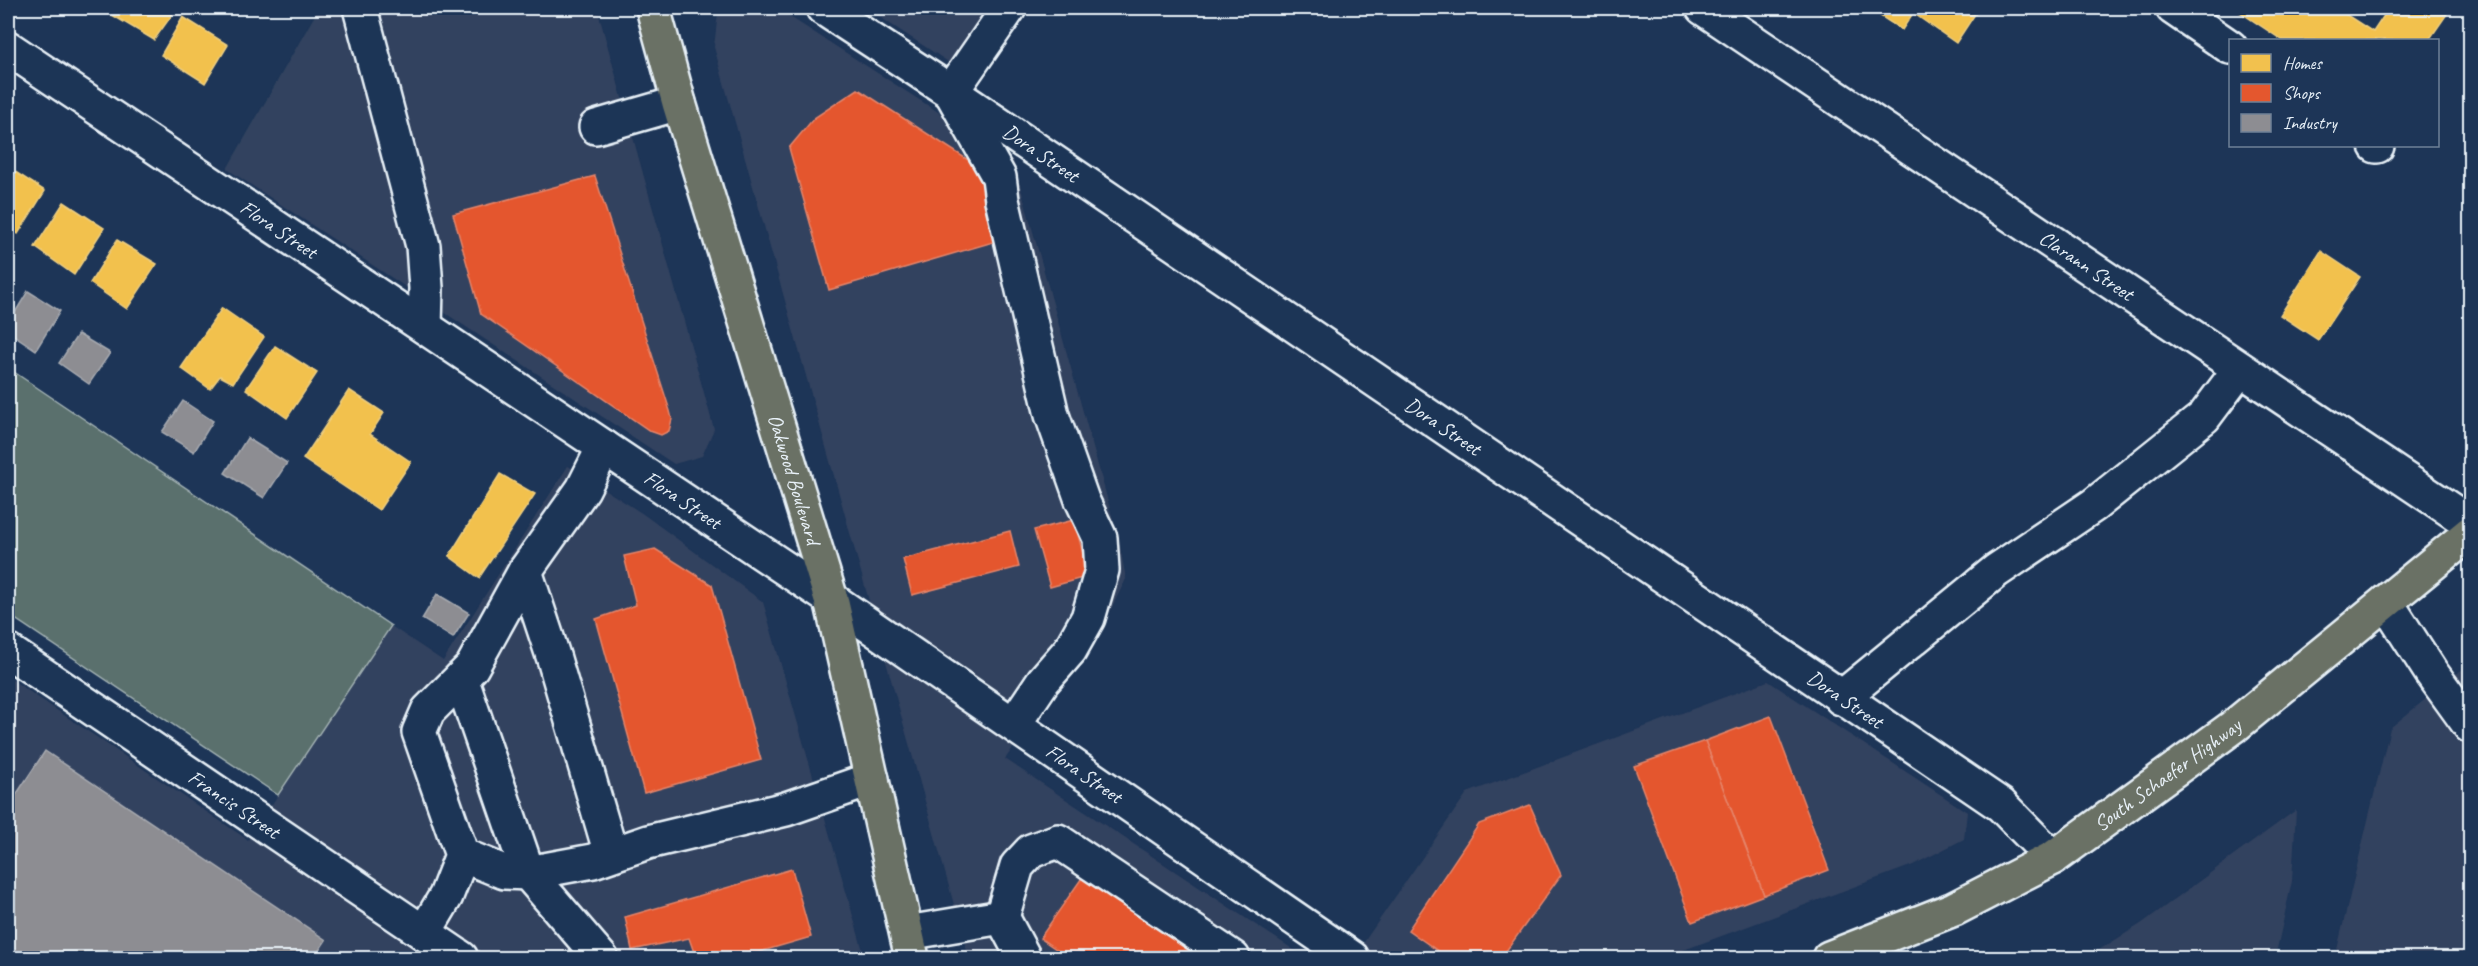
<svg xmlns="http://www.w3.org/2000/svg" width="2478" height="966" font-family="Caveat,sans-serif">
<rect width="100%" height="100%" fill="#1d3557"/>
<filter id="ink" filterUnits="userSpaceOnUse"><feTurbulence type="fractalNoise" baseFrequency=".0167" numOctaves="2"/><feDisplacementMap in="SourceGraphic" scale="12" xChannelSelector="R" yChannelSelector="G"/><feConvolveMatrix kernelMatrix="1 2 1 2 8 2 1 2 1" color-interpolation-filters="sRGB"/></filter>
<g filter="url(#ink)">
<!-- built -->
<g fill="#33425f">
<polygon points="319,8 597,8 714,429 702,456 674,464 227,169"/>
<polygon points="726,8 776,8 1013,160 1119,541 1126,579 1104,623 1005,759 1306,958 969,958 714,47 718,13"/>
<polygon points="866,8 988,8 950,63"/>
<polygon points="568,466 643,514 763,602 865,958 8,958 8,677 248,840 391,626 443,661"/>
<polygon points="2470,663 2470,958 2335,958 2390,728"/>
<polygon points="1768,681 1967,812 1964,839 1913,865 1662,958 1353,958 1467,793"/>
<polygon points="2296,810 2292,881 2275,958 2086,958 2141,924"/>
</g>
<!-- green -->
<polygon fill="#5a706d" stroke="#a1b0b2" stroke-width="1.5" points="8,368 391,626 278,795 8,614"/>
<!-- homes -->
<g fill="#f2c14e" stroke="#efcf81" stroke-width="1.5">
<polygon points="116,8 177,8 154,40 112,15"/>
<polygon points="1868,8 1979,8 1956,43 1913,13 1902,30"/>
<polygon points="2234,8 2336,8 2373,32 2389,8 2437,8 2447,14 2429,40 2282,40"/>
<polygon points="183,17 228,45 205,83 161,55"/>
<polygon points="9,168 45,191 18,234 8,227 8,170"/>
<polygon points="64,202 104,228 74,275 35,247"/>
<polygon points="117,240 157,264 127,309 90,283"/>
<polygon points="2321,251 2360,277 2318,340 2280,315"/>
<polygon points="222,308 264,337 233,383 220,376 210,389 181,368"/>
<polygon points="275,346 317,373 287,418 246,389"/>
<polygon points="349,390 384,413 370,434 411,462 379,510 303,459"/>
<polygon points="500,474 535,494 479,578 449,556"/>
</g>
<!-- shops -->
<g fill="#e4572e" stroke="#e5856b" stroke-width="1.5">
<polygon points="858,89 979,167 1000,240 829,290 789,148 814,118"/>
<polygon points="595,176 670,411 672,419 669,431 661,435 650,431 481,314 453,214"/>
<polygon points="1074,520 1089,576 1050,587 1034,530"/>
<polygon points="1010,531 1019,567 912,595 903,559"/>
<polygon points="655,549 712,585 761,760 644,793 596,619 636,605 624,556"/>
<polygon points="1771,716 1829,870 1764,895 1705,741"/>
<polygon points="1705,741 1764,895 1692,922 1634,766"/>
<polygon points="1530,805 1561,875 1501,958 1448,958 1408,930 1479,824"/>
<polygon points="792,869 811,937 739,958 696,958 689,938 632,950 625,917"/>
<polygon points="1086,872 1210,958 1069,958 1040,938"/>
</g>
<!-- industry -->
<g fill="#8d8d92" stroke="#a8abb1" stroke-width="1.5">
<polygon points="28,291 60,311 36,350 8,331 8,324"/>
<polygon points="78,334 110,353 89,384 59,363"/>
<polygon points="183,401 213,421 194,452 162,432"/>
<polygon points="247,438 287,463 264,498 225,473"/>
<polygon points="437,594 469,613 453,638 422,619"/>
<polygon points="45,751 326,940 314,958 8,958 8,807"/>
</g>
<g fill="none" stroke-linecap="round" stroke-linejoin="round">
<defs>
<g id="minor">
<polyline points="360,8 423,246 426,288 425,327"/>
<path id="s1" d="M 823,8 L 951,92 L 2001,805 L 2053,858"/>
<polyline points="1009,8 951,92 999,177 1002,200 1052,415 1082,500 1100,538 1102,570 1088,618 1070,650 1043,681 1014,724"/>
<path id="s2" d="M 1703,8 L 2470,523"/>
<polyline points="2173,8 2230,47"/>
<path id="s3" d="M 8,48 L 831,599 L 1352,958"/>
<polyline points="596,127 679,103"/>
<polyline points="2376,146 2377,146"/>
<polyline points="525,571 554,659 611,854"/>
<polyline points="2386,602 2431,672 2470,726"/>
<path id="s4" d="M 8,651 L 461,958"/>
<polyline points="461,678 528,873 601,958"/>
<polyline points="1841,698 1996,571 2094,505 2204,417 2240,369"/>
<polyline points="462,855 504,872 528,873 593,861 648,842 786,809 872,779"/>
<polyline points="1002,917 1017,866 1031,851 1058,841 1233,958"/>
<polyline points="424,933 446,896 462,855 419,732 428,711 472,667 525,571 583,489 604,447"/>
<polyline points="907,933 1002,917 1024,958"/>
</g>
<g id="major">
<path id="s5" d="M 653,8 L 679,103 L 831,599 L 912,958"/>
<path id="s6" d="M 1829,958 L 1954,909 L 2053,858 L 2233,727 L 2470,533"/>
</g>
</defs>
<!-- minor casing -->
<use href="#minor" stroke="#e8f1f8" stroke-width="38"/>
<!-- major casing -->
<use href="#major" stroke="#e8f1f8" stroke-width="38"/>
<!-- minor -->
<use href="#minor" stroke="#1d3557" stroke-width="33"/>
<!-- major -->
<use href="#major" stroke="#6a7165" stroke-width="33"/>
</g>
</g>
<g text-anchor="middle" dominant-baseline="central" stroke-width="6" stroke-linejoin="round" paint-order="stroke">
<!-- street labels -->
<g font-size="21" fill="#e8f1f8" stroke="#1d3557">
<text stroke="none"><textPath href="#s1" startOffset="262">Dora Street</textPath></text>
<text stroke="none"><textPath href="#s3" startOffset="326">Flora Street</textPath></text>
<text stroke="none"><textPath href="#s2" startOffset="462">Clarann Street</textPath></text>
<text stroke="none"><textPath href="#s1" startOffset="748">Dora Street</textPath></text>
<text stroke="none"><textPath href="#s5" startOffset="492">Oakwood Boulevard</textPath></text>
<text stroke="none"><textPath href="#s3" startOffset="812">Flora Street</textPath></text>
<text stroke="none"><textPath href="#s1" startOffset="1234">Dora Street</textPath></text>
<text stroke="none"><textPath href="#s3" startOffset="1298">Flora Street</textPath></text>
<text stroke="none"><textPath href="#s6" startOffset="387">South Schaefer Highway</textPath></text>
<text stroke="none"><textPath href="#s4" startOffset="273">Francis Street</textPath></text>
</g>
</g>
<!-- margin -->
<rect width="2478" height="966" fill="none" stroke="#1d3557" stroke-width="30"/>
<rect x="15" y="15" width="2448" height="936" fill="none" stroke="#e8f1f8" stroke-width="2" filter="url(#ink)"/>
<!-- legend -->
<rect x="2229" y="39" width="210" height="108" fill="#1d3557" stroke="#6e8097" stroke-width="1.5"/>
<rect x="2241" y="54" width="30" height="18" fill="#f2c14e" stroke="#6e8097" stroke-width="1.5"/>
<text x="2283" y="69" font-size="18" fill="#e8f1f8">Homes</text>
<rect x="2241" y="84" width="30" height="18" fill="#e4572e" stroke="#6e8097" stroke-width="1.5"/>
<text x="2283" y="99" font-size="18" fill="#e8f1f8">Shops</text>
<rect x="2241" y="114" width="30" height="18" fill="#8d8d92" stroke="#6e8097" stroke-width="1.5"/>
<text x="2283" y="129" font-size="18" fill="#e8f1f8">Industry</text>
</svg>
